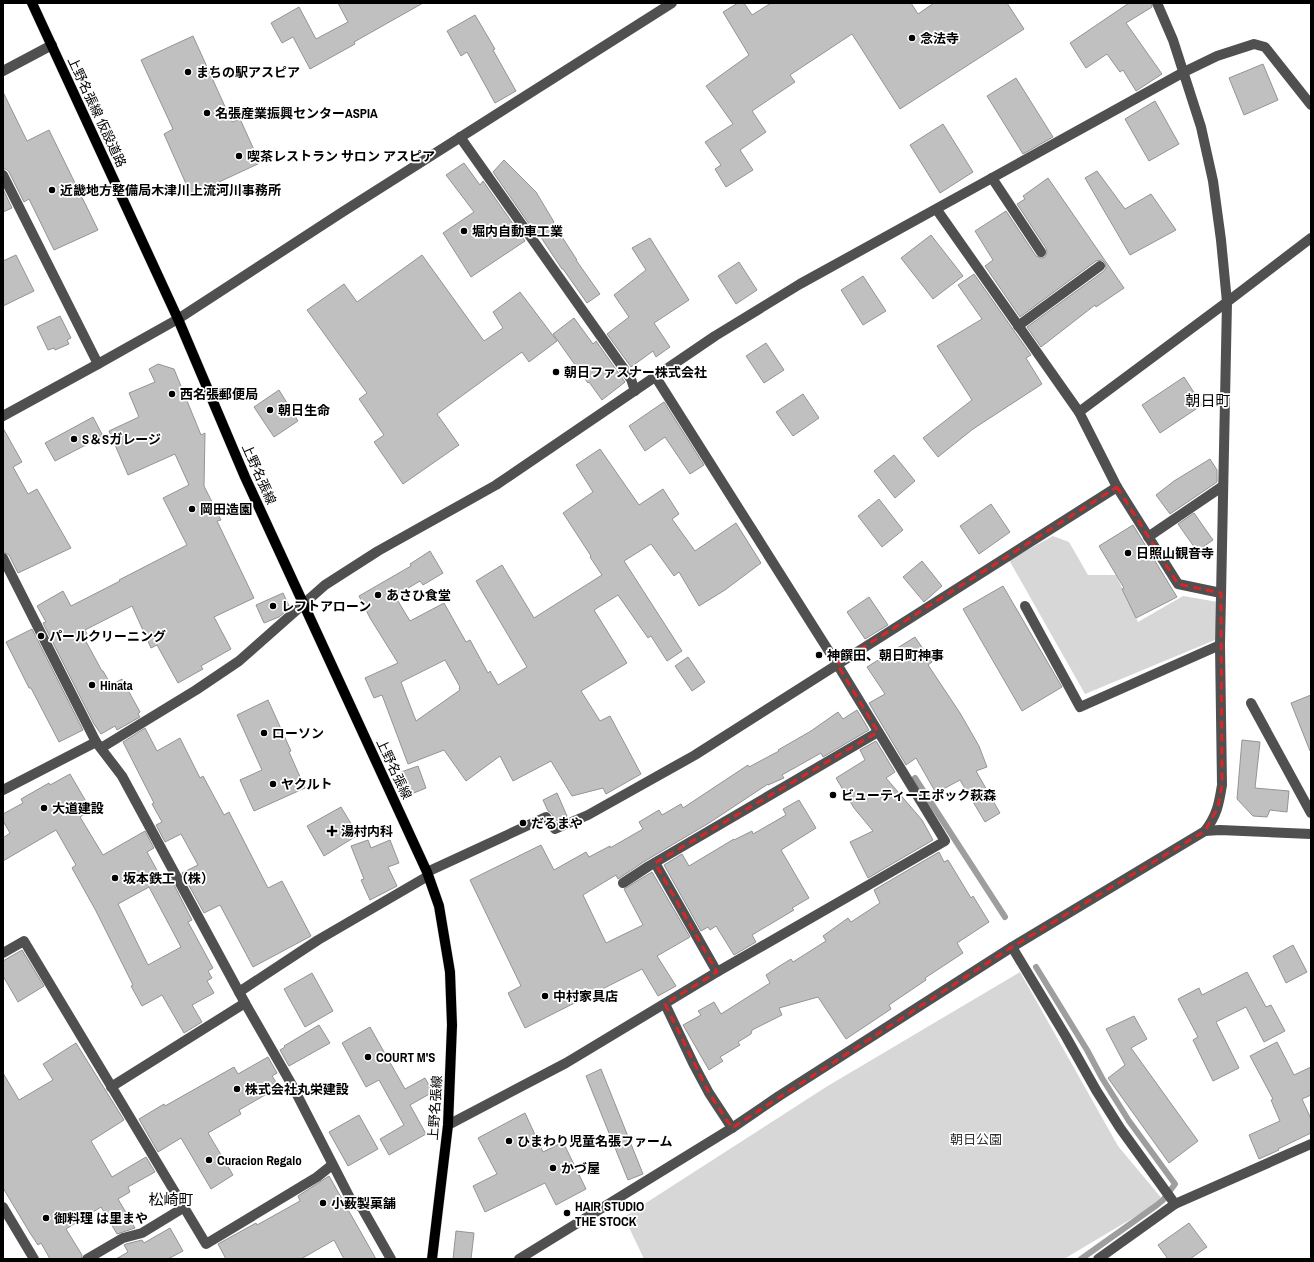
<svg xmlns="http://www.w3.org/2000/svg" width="1314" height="1262" font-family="'Archivo Narrow','Noto Sans JP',sans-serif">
<rect width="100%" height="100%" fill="#fff"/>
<!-- green -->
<g fill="#d7d7d7">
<polygon points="1053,536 1069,542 1088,575 1116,575 1138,622 1183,596 1218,602 1215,640 1085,694 1009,560"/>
<polygon points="1020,972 1118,1146 1163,1200 1064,1259 644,1259 624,1217 826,1087"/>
</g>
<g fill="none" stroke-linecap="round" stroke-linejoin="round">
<!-- stream -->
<g stroke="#9e9e9e" stroke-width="6">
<polyline points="915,778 1005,917"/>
<polyline points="1036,967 1087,1050 1102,1078 1129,1121 1175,1184 1163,1200 1157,1205 1081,1259"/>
</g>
</g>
<!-- building -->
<g fill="#c0c0c0" stroke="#949494" fill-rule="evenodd">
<polygon points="338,3 423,3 354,42 355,44 310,69 293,37 282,43 271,23 299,7 316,39 348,22"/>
<polygon points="738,3 744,3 752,15 771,3 911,3 918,14 934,3 1007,3 1024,29 900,109 852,34 790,75 795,82 752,111 766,132 740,150 753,170 726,187 715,169 721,165 705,142 733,124 706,86 749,55 723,12"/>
<polygon points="1129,3 1151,3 1152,7 1126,23 1162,74 1136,91 1123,70 1120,72 1107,54 1086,68 1070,43"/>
<polygon points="475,15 495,49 493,50 516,91 495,103 467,52 461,56 447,31"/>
<polygon points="193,36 232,122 240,119 260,163 191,195 164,134 173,129 141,60"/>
<polygon points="1263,64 1278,100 1244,115 1229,78"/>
<polygon points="1016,78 1053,137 1023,154 987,96"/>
<polygon points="3,92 27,141 49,130 98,230 54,250 29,199 24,202 9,172 6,169 3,169"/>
<polygon points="1155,101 1179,144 1149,161 1125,119"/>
<polygon points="943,124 973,172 940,193 910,145"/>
<polygon points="504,160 536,192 554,222 553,223 577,260 576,260 600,294 587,303 563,269 562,269 538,233 536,234 493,172"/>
<polygon points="464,163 480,185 483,181 525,241 471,277 443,233 474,212 446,175"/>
<polygon points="1097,171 1125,209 1151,194 1176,230 1130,255 1085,178"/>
<polygon points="1048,178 1124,288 1096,307 1095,305 1041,347 1027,327 1104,271 1106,268 1105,263 1102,260 1096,261 1020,317 985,266 993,260 975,231 1006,211 1036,256 1041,258 1045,257 1047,252 1046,248 1017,204 1025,199 1023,196"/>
<polygon points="3,189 12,208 3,212"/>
<polygon points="931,235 963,276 933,299 901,258"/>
<polygon points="650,238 689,300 654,323 670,347 656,357 653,351 631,367 607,334 629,317 614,295 646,270 632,248"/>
<polygon points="16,255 34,291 3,306 3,261"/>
<polygon points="422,255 484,341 503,328 493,312 520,292 557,341 529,362 522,352 437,414 459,445 403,484 374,442 384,435 359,399 367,393 307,310 344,284 357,302"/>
<polygon points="739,262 757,290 736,304 718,276"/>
<polygon points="974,274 1031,355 1026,358 1042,384 973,429 938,457 923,438 972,400 937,346 982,319 958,285"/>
<polygon points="863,276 886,311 863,325 841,290"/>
<polygon points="60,316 71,338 67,340 69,344 55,350 54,348 48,350 37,327"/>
<polygon points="574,318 593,344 596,341 625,382 602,400 589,382 588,383 553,334"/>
<polygon points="766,343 784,370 764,383 746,356"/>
<polygon points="158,364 174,369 201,435 205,433 204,486 221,520 217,521 254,598 214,617 231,649 201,666 203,669 178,683 157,645 151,648 132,606 85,630 87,634 83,636 102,671 103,671 111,685 122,679 140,712 138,714 140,717 117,730 115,726 101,734 94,724 43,623 46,622 37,606 63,591 71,606 120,581 119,580 187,545 163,498 189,485 175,454 128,475 109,431 139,417 129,393 155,382 149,369"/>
<polygon points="1184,377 1202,405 1160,433 1142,405"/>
<polygon points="279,390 298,421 274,437 254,407"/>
<polygon points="803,394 819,418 793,436 776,412"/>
<polygon points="664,402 704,465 690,474 665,437 645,451 629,426"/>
<polygon points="93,417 103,436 55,461 45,443"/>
<polygon points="3,428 22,462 13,467 28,494 37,489 71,548 18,573 9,555 3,552"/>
<path d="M 600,449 L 639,505 L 663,489 L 679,514 L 672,519 L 695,551 L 736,523 L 761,563 L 725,590 L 699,606 L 679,572 L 674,576 L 651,544 L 624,561 L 682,651 L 667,661 L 651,636 L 648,638 L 618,595 L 594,610 L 627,663 L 581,691 L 600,721 L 610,716 L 641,774 L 606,794 L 603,788 L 572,796 L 551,761 L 513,781 L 500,756 L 466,781 L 444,750 L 408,764 L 382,695 L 374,698 L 365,678 L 398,663 L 370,618 L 359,596 L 411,566 L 410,564 L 430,551 L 443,573 L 423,585 L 420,581 L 395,596 L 410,621 L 444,603 L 466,642 L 470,640 L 488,673 L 490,671 L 498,685 L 527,667 L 476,581 L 502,565 L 534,618 L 602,575 L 590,557 L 591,556 L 563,513 L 593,492 L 576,465 ZM 445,660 L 460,687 L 459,688 L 460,690 L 416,721 L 401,682 Z"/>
<polygon points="894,455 915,481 895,498 874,471"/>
<polygon points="1210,459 1217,470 1217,482 1170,514 1156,495 1174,481"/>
<polygon points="879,499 903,530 882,547 858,516"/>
<polygon points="991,504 1010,532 979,554 960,526"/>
<polygon points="1194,513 1213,540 1197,551 1178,524"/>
<polygon points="1133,525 1177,597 1136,618 1122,589 1124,588 1099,546"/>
<polygon points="922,561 942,586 924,602 903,577"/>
<polygon points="1003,586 1062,687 1022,711 963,609"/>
<polygon points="283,593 290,608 279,617 264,623 256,605"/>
<polygon points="869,597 888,625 865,639 847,612"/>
<polygon points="32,629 83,730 59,742 31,688 29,688 6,642"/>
<polygon points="915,637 932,662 928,665 960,713 979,746 987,767 976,771 1000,813 985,822 960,780 936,793 916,758 906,765 869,703 885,694 867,667"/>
<polygon points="688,657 705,682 692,691 675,666"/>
<polygon points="1311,695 1311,751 1310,751 1291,703"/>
<polygon points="268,700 291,751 289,752 305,788 254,811 240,780 262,770 237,715"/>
<polygon points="857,710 869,730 823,757 821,753 782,775 784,778 768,785 768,784 709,823 645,861 618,879 616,875 583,895 606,943 643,925 624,889 652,872 690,937 657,956 676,986 658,996 642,969 525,1028 508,993 521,986 470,880 541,845 554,870 586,852 589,857 610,846 610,848 643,829 639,822 659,810 662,815 681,804 683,808 748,765 749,767 779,751 778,750 811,731 838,712 843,719"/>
<polygon points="145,728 157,751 180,738 200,778 203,776 224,815 229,812 268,888 282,881 311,936 253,967 220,905 204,913 182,873 198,865 181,834 165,842 156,825 162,822 152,804 154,803 123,742"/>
<polygon points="1242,740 1260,742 1255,788 1289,791 1287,812 1270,810 1267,817 1253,816 1237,799"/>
<polygon points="876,741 895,772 886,778 922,820 933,840 868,878 850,842 873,831 854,808 836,778 865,760 860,750"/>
<polygon points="418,766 426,788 409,795 401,772"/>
<path d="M 70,774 L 91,810 L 80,817 L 103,855 L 145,831 L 154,848 L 147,852 L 164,883 L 171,879 L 192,920 L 188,922 L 213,968 L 208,971 L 212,978 L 207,981 L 214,993 L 192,1005 L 202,1022 L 184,1033 L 162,995 L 142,1006 L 131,986 L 133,985 L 96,911 L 72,868 L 76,865 L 56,830 L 3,861 L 3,838 L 10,833 L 3,821 L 3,814 L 23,803 L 21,799 L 49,783 L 50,785 ZM 149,887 L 181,947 L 148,965 L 118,904 Z"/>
<polygon points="557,793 567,816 557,821 551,813 548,811 543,800"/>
<polygon points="799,800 816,828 781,850 809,898 792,908 794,910 752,935 756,942 734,955 716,926 710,930 708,927 701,931 664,865 682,854 689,866 734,839 734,840 752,831 753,834 786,815 783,809"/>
<polygon points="341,807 358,835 324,856 307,826"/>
<polygon points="368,840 371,848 390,840 399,863 388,867 397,886 370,900 361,880 364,879 351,846"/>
<polygon points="939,852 944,862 948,860 971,898 973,896 989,922 957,943 963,953 925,978 926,980 889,1005 891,1009 846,1039 818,997 779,1008 782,1015 752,1030 751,1034 738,1042 740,1045 720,1057 723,1061 709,1070 683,1025 701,1015 698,1011 714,1002 721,1014 770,983 766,975 778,967 791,959 793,962 826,941 823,936 848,918 851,922 880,903 874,890"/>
<polygon points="1293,945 1307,972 1286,983 1273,956"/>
<polygon points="22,950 44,986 18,1002 3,976 3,961"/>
<polygon points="1247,972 1266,1007 1271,1005 1285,1031 1264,1042 1246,1007 1216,1022 1239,1068 1213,1081 1193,1040 1198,1037 1178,999 1199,988 1202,995"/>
<polygon points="312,973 333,1011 305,1027 284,989"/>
<polygon points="1134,1016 1147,1039 1131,1048 1198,1141 1169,1163 1108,1078 1125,1065 1106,1029"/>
<polygon points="319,1025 330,1043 289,1066 280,1050 285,1047 284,1046"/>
<polygon points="370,1027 405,1089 425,1078 433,1092 410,1105 426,1134 389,1155 380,1139 404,1125 379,1080 366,1087 342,1043"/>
<polygon points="1277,1042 1294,1075 1311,1067 1311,1095 1302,1099 1311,1119 1311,1133 1278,1149 1279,1150 1259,1159 1249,1135 1280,1121 1271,1100 1273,1099 1250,1056"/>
<polygon points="76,1043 124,1120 91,1141 112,1177 146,1157 155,1172 128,1187 130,1192 118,1199 135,1228 117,1234 101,1207 66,1229 82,1255 81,1259 50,1259 41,1243 38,1245 30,1233 3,1188 3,1073 19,1100 53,1080 43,1064"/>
<polygon points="268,1057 277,1073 272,1076 276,1082 269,1086 272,1091 239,1110 241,1114 208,1133 233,1175 211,1189 181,1138 158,1152 139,1119 164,1104 165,1106 234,1067 238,1074"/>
<polygon points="601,1069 643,1174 628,1180 586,1076"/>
<polygon points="525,1113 543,1152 563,1142 586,1189 556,1205 545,1183 485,1212 473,1186 497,1174 478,1138"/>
<polygon points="359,1115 378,1149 348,1166 329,1132"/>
<polygon points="329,1176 376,1259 344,1259 334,1240 301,1259 226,1259 218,1244 256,1223 257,1225 300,1201 298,1196"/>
<polygon points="1189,1223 1207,1247 1190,1259 1168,1259 1158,1245"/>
<polygon points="170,1228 183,1251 168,1259 116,1259 128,1252 124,1245 126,1244 142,1240 144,1243"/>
<polygon points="456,1231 474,1233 471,1259 453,1259"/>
</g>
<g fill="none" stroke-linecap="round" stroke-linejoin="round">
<defs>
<polyline id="major" points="32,3 178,319 245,477 427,872 439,906 450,972 452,1025 448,1125 432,1259"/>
</defs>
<!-- major casing -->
<use href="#major" stroke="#dbdbdb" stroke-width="11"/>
<!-- minor -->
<g stroke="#505050" stroke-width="10">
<polyline points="3,71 52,45"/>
<polyline points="460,137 631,379 635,391"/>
<polyline points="3,175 98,364"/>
<polyline points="992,178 1041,252"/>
<polyline points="937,210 1079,412 1117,487 1178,584 1221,593"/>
<polyline points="1018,326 1100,266"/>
<polyline points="1079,412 1227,302 1311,238"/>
<polyline points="3,416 98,364 178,319 344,211 672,3"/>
<polyline points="1148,537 1223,486"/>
<polyline points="3,558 96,742 122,776 245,1003 292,1085 350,1198 362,1208 391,1259"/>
<polyline points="1025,606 1080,707 1220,645"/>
<polyline points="1251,703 1311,813"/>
<polyline points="101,748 196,690 239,661 325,585 378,551 496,485 715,336 800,284 1184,72 1217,56 1254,44 1265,47 1311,105"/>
<polyline points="3,790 96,742"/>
<polyline points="1205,831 1220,830 1311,834"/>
<polyline points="655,863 717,972"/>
<polyline points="427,872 546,817 555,829 588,815 695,755 1117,487"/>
<polyline points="623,883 649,866 878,732"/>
<polyline points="1012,947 1065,1035 1096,1090 1120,1128 1175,1204"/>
<polyline points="3,953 24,941 206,1244 317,1177 332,1165"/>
<polyline points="239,992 318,940 428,876"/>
<polyline points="665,1004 694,1065 709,1093 732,1128"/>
<polyline points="111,1087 245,1003"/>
<polyline points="448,1125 566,1063 717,972 945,841 837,664 655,376"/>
<polyline points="3,1207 34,1259"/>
<polyline points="87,1259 123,1238 142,1233 183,1208"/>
<path d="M 519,1259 L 732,1128 L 779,1096 L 1012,947 L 1205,831 C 1217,815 1219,804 1222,785 L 1220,645 L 1227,302 L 1221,240 L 1213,181 L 1201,127 L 1173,40 L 1157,3"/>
<polyline points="1098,1259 1175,1204 1311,1144"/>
</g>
<!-- major -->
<use href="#major" stroke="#000" stroke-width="10"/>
</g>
<!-- marked area -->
<path fill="none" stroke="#d62828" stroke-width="3" stroke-dasharray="8 5" stroke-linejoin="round" d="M 1117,487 L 1178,584 L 1221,593 L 1222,785 L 1218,807 L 1205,831 L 1012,947 L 732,1128 L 709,1093 L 665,1004 L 717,972 L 655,863 L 878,732 L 837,664 Z"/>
<!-- markers -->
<g fill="#000" stroke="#fff" stroke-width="1.5">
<circle cx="912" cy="38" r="4"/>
<circle cx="188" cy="72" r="4"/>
<circle cx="207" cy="113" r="4"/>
<circle cx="239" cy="156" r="4"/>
<circle cx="52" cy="190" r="4"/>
<circle cx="464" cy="231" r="4"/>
<circle cx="556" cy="372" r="4"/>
<circle cx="172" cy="394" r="4"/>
<circle cx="270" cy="410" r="4"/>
<circle cx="74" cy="439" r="4"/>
<circle cx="192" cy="509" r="4"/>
<circle cx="1128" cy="553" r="4"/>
<circle cx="378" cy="595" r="4"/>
<circle cx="273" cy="606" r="4"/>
<circle cx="41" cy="636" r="4"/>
<circle cx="819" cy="655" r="4"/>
<circle cx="92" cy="685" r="4"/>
<circle cx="264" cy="733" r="4"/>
<circle cx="273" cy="784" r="4"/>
<circle cx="833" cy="795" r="4"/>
<circle cx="44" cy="808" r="4"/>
<circle cx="523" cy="823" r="4"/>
<path d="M330 825h4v4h4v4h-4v4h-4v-4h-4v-4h4z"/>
<circle cx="115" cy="878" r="4"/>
<circle cx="545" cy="996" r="4"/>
<circle cx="368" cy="1057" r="4"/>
<circle cx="237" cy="1089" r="4"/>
<circle cx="509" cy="1141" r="4"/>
<circle cx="209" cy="1160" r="4"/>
<circle cx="553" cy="1168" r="4"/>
<circle cx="323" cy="1203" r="4"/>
<circle cx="567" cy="1213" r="4"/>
<circle cx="46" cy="1218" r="4"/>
</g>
<g text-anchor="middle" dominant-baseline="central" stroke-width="3.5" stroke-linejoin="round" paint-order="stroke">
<!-- poi labels -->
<g font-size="13" font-weight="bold" fill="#000" stroke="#fff" text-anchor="start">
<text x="920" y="38">念法寺</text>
<text x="196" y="72">まちの駅アスピア</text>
<text x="215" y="113">名張産業振興センターASPIA</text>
<text x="247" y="156">喫茶レストラン サロン アスピア</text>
<text x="60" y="190">近畿地方整備局木津川上流河川事務所</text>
<text x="472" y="231">堀内自動車工業</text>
<text x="564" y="372">朝日ファスナー株式会社</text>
<text x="180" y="394">西名張郵便局</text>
<text x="278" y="410">朝日生命</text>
<text x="82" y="439">S＆Sガレージ</text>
<text x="200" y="509">岡田造園</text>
<text x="1136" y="553">日照山観音寺</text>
<text x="386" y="595">あさひ食堂</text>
<text x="281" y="606">レフトアローン</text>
<text x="49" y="636">パールクリーニング</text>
<text x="827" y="655">神饌田、朝日町神事</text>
<text x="100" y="685">Hinata</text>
<text x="272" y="733">ローソン</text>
<text x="281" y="784">ヤクルト</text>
<text x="841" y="795">ビューティーエポック萩森</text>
<text x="52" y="808">大道建設</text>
<text x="531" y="823">だるまや</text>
<text x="341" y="831">湯村内科</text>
<text x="123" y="878">坂本鉄工（株）</text>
<text x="553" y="996">中村家具店</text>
<text x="376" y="1057">COURT M'S</text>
<text x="245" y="1089">株式会社丸栄建設</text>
<text x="517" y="1141">ひまわり児童名張ファーム</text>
<text x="217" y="1160">Curacion Regalo</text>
<text x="561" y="1168">かづ屋</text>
<text x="331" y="1203">小薮製菓舗</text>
<text x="575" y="1206">HAIR STUDIO<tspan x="575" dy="15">THE STOCK</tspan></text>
<text x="54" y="1218">御料理 は里まや</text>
</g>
<!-- street labels -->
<g font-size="13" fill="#000" stroke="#fff">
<text transform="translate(97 112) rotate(65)">上野名張線 仮設道路</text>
<text transform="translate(259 474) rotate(66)">上野名張線</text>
<text transform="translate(394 769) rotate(65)">上野名張線</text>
<text transform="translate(435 1108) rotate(-86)">上野名張線</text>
</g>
<!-- park labels -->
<g font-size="13" fill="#2e2e2e" stroke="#fff">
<text x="976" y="1139">朝日公園</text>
</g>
<!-- quarter labels -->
<g font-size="15" fill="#000" stroke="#fff">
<text x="1208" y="400">朝日町</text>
<text x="171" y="1199">松崎町</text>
</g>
</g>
<!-- border -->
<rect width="1314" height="1262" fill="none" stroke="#000000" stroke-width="8"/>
</svg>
